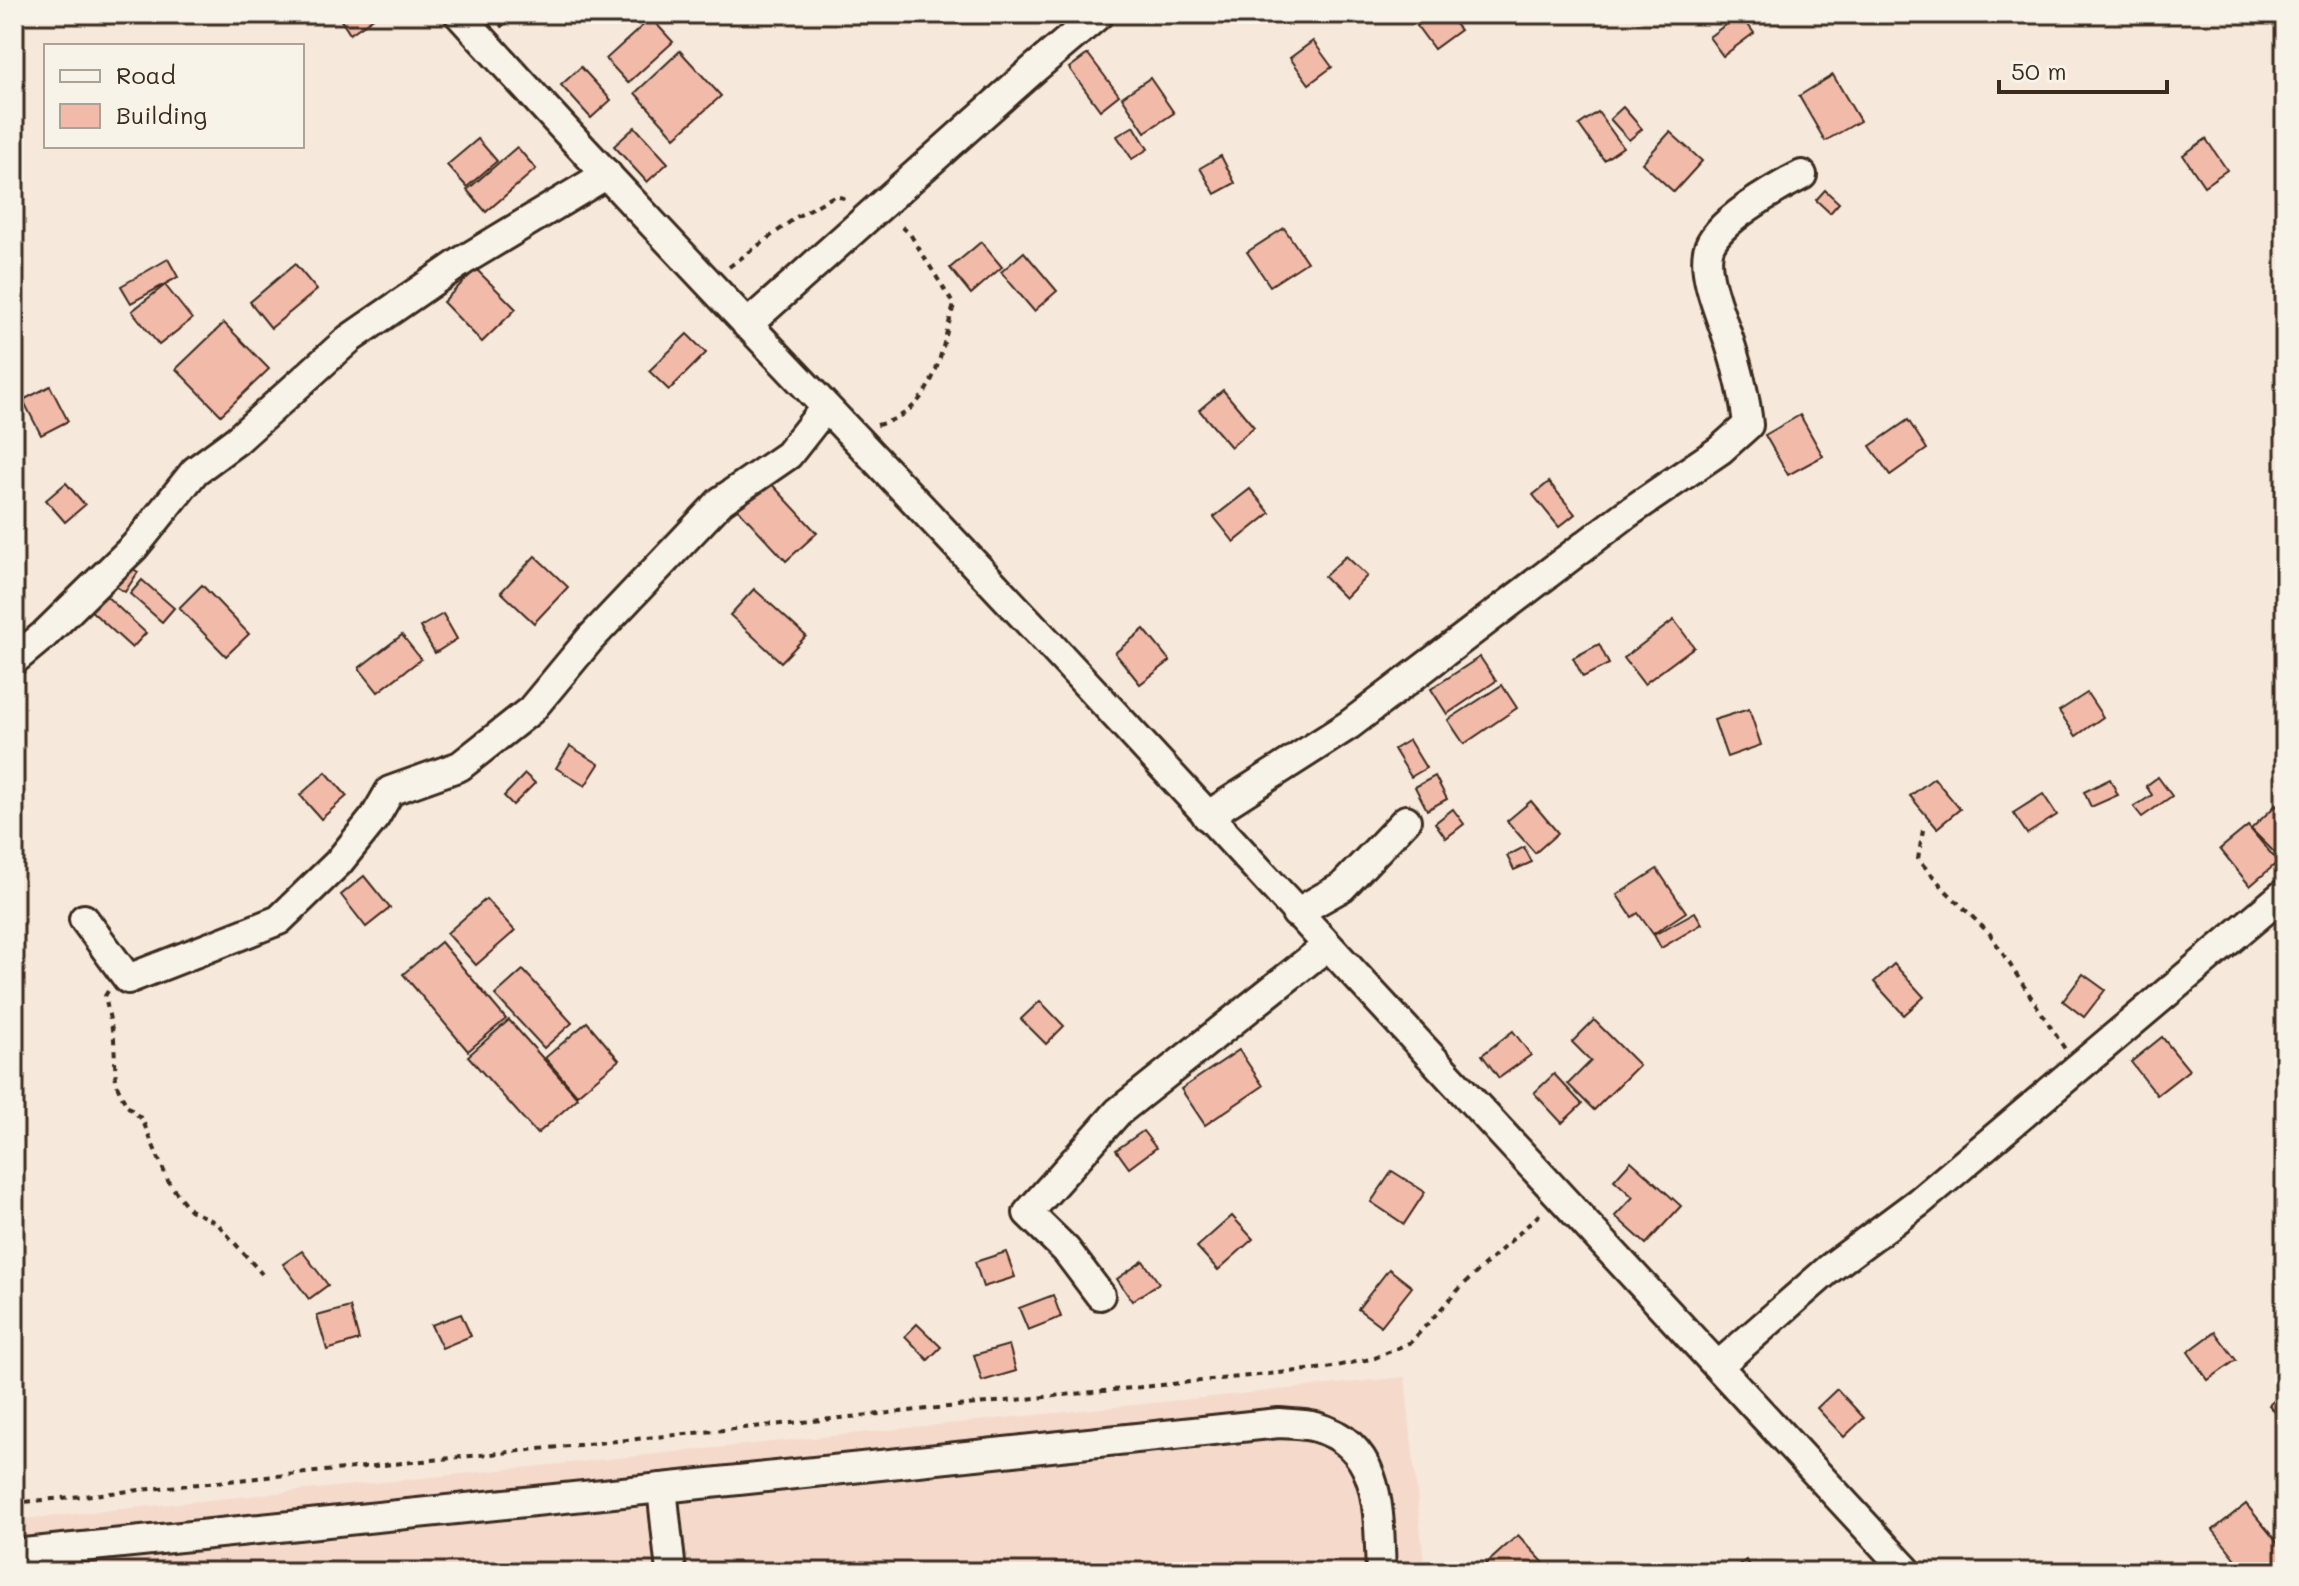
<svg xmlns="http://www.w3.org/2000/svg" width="2299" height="1586" font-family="Mali,sans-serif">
<rect width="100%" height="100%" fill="#f6e8db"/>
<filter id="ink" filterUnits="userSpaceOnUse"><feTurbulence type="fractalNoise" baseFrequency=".0125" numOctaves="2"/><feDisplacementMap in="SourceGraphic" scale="16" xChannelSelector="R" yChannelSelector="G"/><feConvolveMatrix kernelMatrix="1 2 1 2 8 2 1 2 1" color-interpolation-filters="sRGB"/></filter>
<g filter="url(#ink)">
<!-- built -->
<polygon fill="#f5dacc" points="1405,1377 1425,1572 14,1572 14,1520"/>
<!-- building -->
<g fill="#f2baa9" stroke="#3b2a1e" stroke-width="2">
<polygon points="337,14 373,14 375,17 350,34"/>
<polygon points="1433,14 1447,14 1460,30 1434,49 1417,26"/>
<polygon points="1740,14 1754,33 1723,56 1709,37"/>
<polygon points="651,18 673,42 628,83 606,59"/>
<polygon points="1313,41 1332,67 1309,84 1290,58"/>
<polygon points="680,51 721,96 675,137 635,93"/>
<polygon points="1088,54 1119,95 1100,110 1069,68"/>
<polygon points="581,67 611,100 591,118 561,85"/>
<polygon points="1833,75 1860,121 1825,141 1799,96"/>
<polygon points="1150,78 1174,113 1145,132 1122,97"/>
<polygon points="1623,107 1642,129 1629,140 1610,119"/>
<polygon points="1598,112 1623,147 1604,160 1579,125"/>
<polygon points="1134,126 1148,149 1132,159 1117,136"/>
<polygon points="635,127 668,163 647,182 614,146"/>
<polygon points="1670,132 1702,161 1674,192 1642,163"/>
<polygon points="478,139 497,161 467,187 447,165"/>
<polygon points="2206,139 2227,170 2204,186 2183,155"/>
<polygon points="517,147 536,169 486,212 467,190"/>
<polygon points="1221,156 1235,183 1215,194 1200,168"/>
<polygon points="1825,190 1839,203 1830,213 1816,200"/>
<polygon points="1284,228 1307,262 1270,286 1247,252"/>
<polygon points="981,242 1002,267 971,294 950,268"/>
<polygon points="1024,252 1057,291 1034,311 1001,272"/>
<polygon points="168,259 178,277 131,303 121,286"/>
<polygon points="295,264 317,290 271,328 250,302"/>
<polygon points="476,269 516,309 482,342 443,302"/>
<polygon points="165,285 192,319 159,345 132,311"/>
<polygon points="224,323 269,369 221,415 176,369"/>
<polygon points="687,334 706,353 669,390 649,371"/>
<polygon points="50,386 68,421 41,435 23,400"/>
<polygon points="1223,390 1254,427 1231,447 1199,410"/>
<polygon points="1800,415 1823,456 1788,475 1765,435"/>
<polygon points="1908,420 1927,449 1890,475 1870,446"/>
<polygon points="767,479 817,533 786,561 736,507"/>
<polygon points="1549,482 1575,514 1559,527 1533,495"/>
<polygon points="66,483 85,505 65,522 46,500"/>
<polygon points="1250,489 1270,513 1234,542 1214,517"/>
<polygon points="535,556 568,587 534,623 501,592"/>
<polygon points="1346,556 1367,576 1345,598 1324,577"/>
<polygon points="125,564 138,572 125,592 113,585"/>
<polygon points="142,580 174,608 162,622 130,594"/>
<polygon points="202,585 249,634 226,656 179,608"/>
<polygon points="754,589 806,636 781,662 730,615"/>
<polygon points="103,593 146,633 132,648 88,608"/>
<polygon points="443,614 457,639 435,653 420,627"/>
<polygon points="1674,620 1694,647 1644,684 1624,658"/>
<polygon points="1144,629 1170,661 1140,684 1115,653"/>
<polygon points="402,635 421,659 378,692 359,668"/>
<polygon points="1599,644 1609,664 1583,677 1573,658"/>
<polygon points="1480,657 1496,681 1447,714 1431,689"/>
<polygon points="1502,685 1517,708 1464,744 1448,720"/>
<polygon points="2087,693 2103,717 2076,736 2059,711"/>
<polygon points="1749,709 1761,745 1727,757 1714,720"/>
<polygon points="1409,740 1426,768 1411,777 1394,749"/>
<polygon points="570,746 599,764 585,786 556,768"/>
<polygon points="326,772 347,796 321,819 300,795"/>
<polygon points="525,774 535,783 513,805 504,796"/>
<polygon points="1435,776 1447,799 1427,810 1415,787"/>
<polygon points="2158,777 2172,796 2142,817 2134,807 2152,795 2146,786"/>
<polygon points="1934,778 1960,809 1937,828 1910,796"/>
<polygon points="2110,779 2118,795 2091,807 2084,792"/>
<polygon points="2043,794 2057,815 2027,834 2013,813"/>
<polygon points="1531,801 1558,833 1535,853 1507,821"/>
<polygon points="2276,805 2285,814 2285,853 2280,858 2251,829"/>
<polygon points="1453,809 1464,824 1446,838 1435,823"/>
<polygon points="2248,826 2278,862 2250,886 2220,849"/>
<polygon points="1524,847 1532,862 1514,870 1507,856"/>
<polygon points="1657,869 1686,912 1653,934 1638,913 1632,917 1617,895"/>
<polygon points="364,876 390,908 366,927 341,895"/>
<polygon points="486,899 515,931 476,965 447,933"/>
<polygon points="1695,912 1702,924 1661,948 1654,935"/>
<polygon points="441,942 506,1019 468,1051 403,974"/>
<polygon points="1894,964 1924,997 1904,1015 1874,982"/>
<polygon points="523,970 572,1023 544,1048 495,995"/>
<polygon points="2083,974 2105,990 2084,1017 2063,1001"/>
<polygon points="1040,1001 1064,1026 1046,1044 1021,1019"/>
<polygon points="509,1020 578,1098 537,1134 468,1056"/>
<polygon points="1594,1020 1639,1065 1594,1110 1568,1084 1591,1061 1572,1042"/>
<polygon points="587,1022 619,1060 577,1095 545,1058"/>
<polygon points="1513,1031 1531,1055 1499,1078 1482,1055"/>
<polygon points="2162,1037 2189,1070 2157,1095 2131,1062"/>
<polygon points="1239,1050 1263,1086 1205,1125 1181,1089"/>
<polygon points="1554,1074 1582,1104 1562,1123 1534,1093"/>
<polygon points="1143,1131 1156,1148 1129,1168 1116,1150"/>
<polygon points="1631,1161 1681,1206 1646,1244 1615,1216 1633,1197 1614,1180"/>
<polygon points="1392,1171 1425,1192 1404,1224 1371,1202"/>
<polygon points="1232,1216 1253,1239 1218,1270 1197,1247"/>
<polygon points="302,1251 328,1285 309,1299 283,1264"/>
<polygon points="1006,1252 1015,1277 983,1287 975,1262"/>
<polygon points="1143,1261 1159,1283 1132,1301 1117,1279"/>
<polygon points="1389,1269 1412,1287 1381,1326 1358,1309"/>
<polygon points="1053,1295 1061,1317 1028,1330 1019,1308"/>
<polygon points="350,1307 359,1340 327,1350 317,1316"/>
<polygon points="461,1314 471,1336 442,1348 431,1325"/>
<polygon points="917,1324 941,1347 928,1360 905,1336"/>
<polygon points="2215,1332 2236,1360 2208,1380 2188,1352"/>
<polygon points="1009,1345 1016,1371 982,1381 974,1355"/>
<polygon points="1837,1389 1864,1418 1844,1437 1817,1408"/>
<polygon points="2285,1391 2285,1424 2269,1405"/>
<polygon points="2246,1504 2285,1552 2285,1557 2267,1572 2246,1572 2213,1530"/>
<polygon points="1518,1535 1544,1563 1535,1572 1477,1572"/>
<polygon points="1746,1560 1755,1572 1730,1572"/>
</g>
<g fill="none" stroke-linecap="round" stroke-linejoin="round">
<defs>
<g id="minor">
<path d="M 459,14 C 667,244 884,465 1095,693 C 1366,986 1636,1280 1908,1572"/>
<polyline points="747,325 1035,68 1099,14"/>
<polyline points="14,660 44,635 135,546 195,471 237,440 349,339 464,260 607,174"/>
<path d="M 1207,816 L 1349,725 L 1625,515 L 1720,450 L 1748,425 C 1745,396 1738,369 1729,341 C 1721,316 1703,277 1708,251 C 1713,223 1778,187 1802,175"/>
<polyline points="1296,913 1342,887 1406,820"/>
<polyline points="84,919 128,979 279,920 338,863 375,817 390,791 460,766 531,710 590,639 721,501 788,455 825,408"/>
<polyline points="1100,1295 1066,1250 1028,1213 1118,1112 1327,946"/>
<polyline points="1718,1366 1829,1269 1919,1202 2285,893"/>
<path d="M 662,1488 L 1279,1423 C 1291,1424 1305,1424 1316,1427 C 1384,1446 1378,1515 1381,1572"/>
<polyline points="14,1554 662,1488 671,1572"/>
</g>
</defs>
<!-- minor casing -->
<use href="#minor" stroke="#3b2a1e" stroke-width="34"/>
<!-- path -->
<g stroke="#3b2a1e" stroke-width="4" stroke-dasharray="6 6" stroke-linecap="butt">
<polyline points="500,27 514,14"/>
<polyline points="729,267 798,216 834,196 849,199"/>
<path d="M 877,425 C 937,410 939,355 954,305 L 910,234 L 899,224"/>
<polyline points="1923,830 1918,859 1946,891 1990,934 2065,1049"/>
<polyline points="108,991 105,996 114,1039 116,1083 126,1105 142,1119 169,1183 190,1210 217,1223 262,1274"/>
<polyline points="14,1503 1327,1368 1375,1358 1411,1342 1461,1287 1542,1212"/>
</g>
<!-- minor -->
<use href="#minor" stroke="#f7f3e8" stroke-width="28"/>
</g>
</g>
<!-- margin -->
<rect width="2299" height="1586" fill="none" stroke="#f7f3e8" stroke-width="48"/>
<rect x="24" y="24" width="2251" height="1538" fill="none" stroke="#3b2a1e" stroke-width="3" filter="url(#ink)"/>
<!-- legend -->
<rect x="44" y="44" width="260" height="104" fill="#f7f3e8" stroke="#aca397" stroke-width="2"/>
<rect x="60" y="70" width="40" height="12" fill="#f7f3e8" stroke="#aca397" stroke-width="2"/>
<text x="116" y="84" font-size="24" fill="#3b2a1e">Road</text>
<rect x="60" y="104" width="40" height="24" fill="#f2baa9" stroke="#aca397" stroke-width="2"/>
<text x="116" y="124" font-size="24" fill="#3b2a1e">Building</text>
<!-- scale -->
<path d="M1999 80v12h168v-12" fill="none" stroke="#3b2a1e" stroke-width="4"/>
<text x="2011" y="80" font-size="24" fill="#3b2a1e" stroke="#f7f3e8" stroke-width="6" paint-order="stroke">50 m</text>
</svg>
